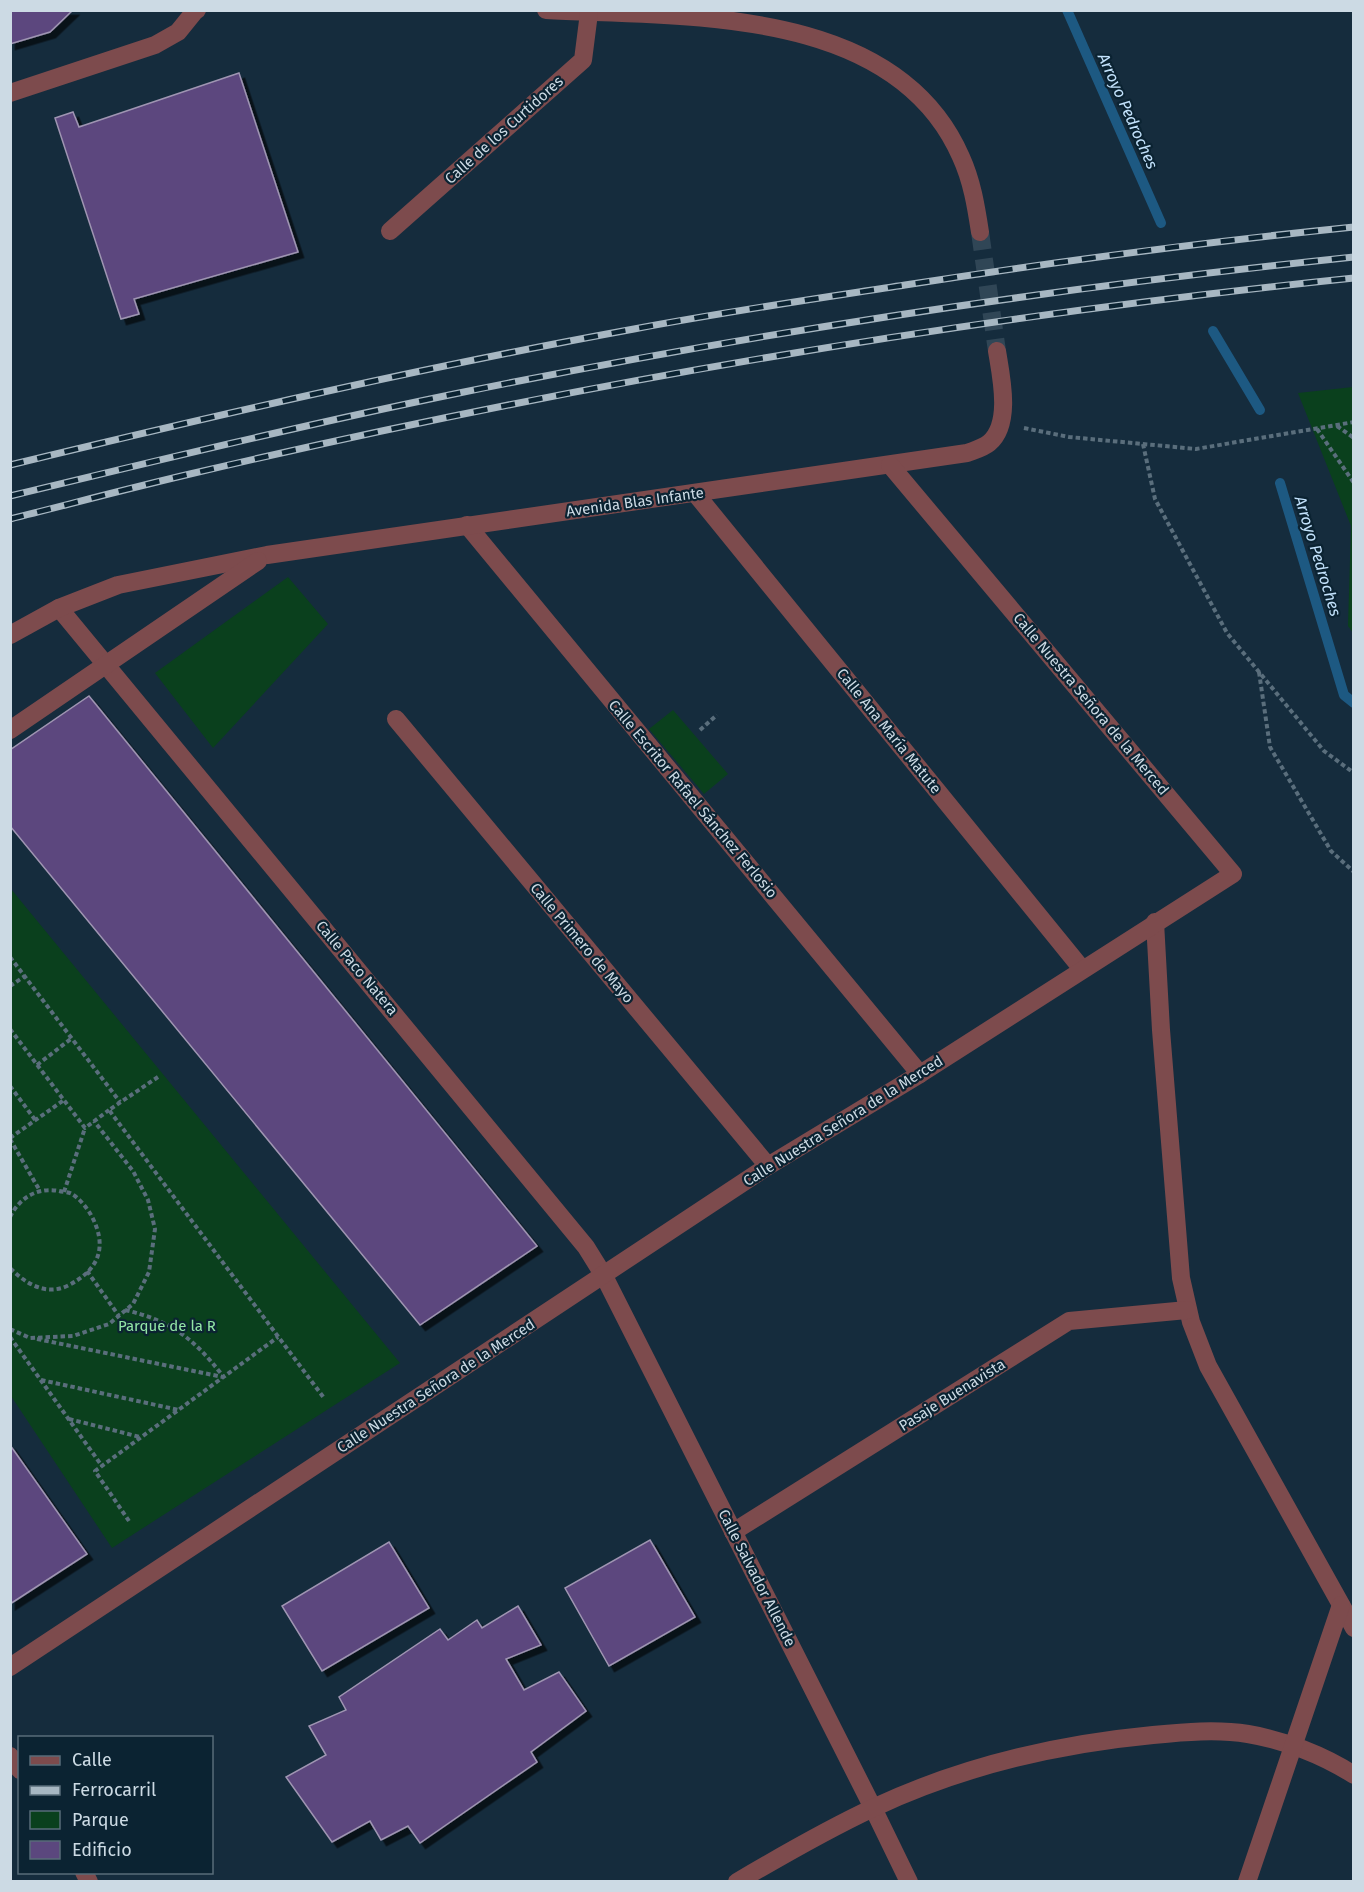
<svg xmlns="http://www.w3.org/2000/svg" width="1364" height="1892" font-family="'Fira Sans',sans-serif">
<defs>
<filter id="shadow"><feDropShadow dx="5.5" dy="5.5" stdDeviation="0" flood-color="#0009"/></filter>
</defs>
<rect width="100%" height="100%" fill="#152c3d"/>
<!-- green -->
<g fill="#0a401d">
<polygon points="1353,387 1354,387 1353,633 1348,626 1351,526 1298,393"/>
<polygon points="288,577 328,624 213,748 155,673"/>
<polygon points="673,710 728,774 704,794 649,729"/>
<polygon points="11,889 400,1363 112,1548 11,1396"/>
</g>
<g fill="none" stroke-linecap="round" stroke-linejoin="round">
<!-- stream -->
<g stroke="#1d5982" stroke-width="10">
<polyline points="1067,10 1161,223"/>
<polyline points="1213,331 1260,410"/>
<polyline points="1280,483 1344,695 1354,703"/>
</g>
</g>
<!-- building -->
<g fill="#5b477e" stroke="#9f95b2" stroke-width="1.5" filter="url(#shadow)">
<polygon points="10,10 73,10 50,32 10,44"/>
<polygon points="239,73 298,252 134,299 139,314 121,319 55,118 73,112 79,127"/>
<polygon points="89,696 537,1246 420,1325 10,826 10,750"/>
<polygon points="10,1445 87,1554 10,1604"/>
<polygon points="650,1540 695,1617 609,1666 565,1588"/>
<polygon points="389,1542 429,1608 322,1671 282,1606"/>
<polygon points="518,1606 541,1645 506,1659 524,1690 559,1672 586,1711 531,1752 537,1762 420,1843 408,1826 381,1840 370,1821 332,1842 286,1777 326,1755 309,1726 346,1710 339,1697 440,1629 448,1640 477,1620 482,1628"/>
</g>
<g fill="none" stroke-linecap="round" stroke-linejoin="round">
<!-- minor-tunnel -->
<polyline stroke="#304656" stroke-width="18" stroke-dasharray="18 9" stroke-linecap="butt" points="980,232 997,351"/>
<!-- path -->
<g stroke="#5a6e7c" stroke-width="4" stroke-dasharray="4.5 3" stroke-linecap="butt">
<polyline points="1337,426 1354,438"/>
<polyline points="1024,428 1069,437 1196,449 1354,422"/>
<polyline points="1317,429 1354,483"/>
<polyline points="1143,444 1155,499 1227,633 1324,751 1354,773"/>
<polyline points="1259,672 1270,747 1331,851 1354,872"/>
<polyline points="700,730 717,715"/>
<polyline points="10,957 120,1102"/>
<polyline points="10,986 25,976"/>
<polyline points="10,1029 85,1128 109,1110"/>
<polyline points="37,1065 72,1038"/>
<polyline points="158,1077 109,1110 324,1398"/>
<polyline points="10,1086 36,1121"/>
<polyline points="10,1138 64,1100"/>
<polyline points="10,1139 40,1191"/>
<polyline points="64,1192 85,1128"/>
<path d="M 10,1217 C 20,1197 38,1187 59,1191 C 63,1192 69,1192 72,1194 C 79,1198 87,1208 91,1215 C 108,1246 100,1270 67,1286 C 45,1296 25,1283 10,1268"/>
<polyline points="87,1271 119,1316"/>
<path d="M 125,1310 C 172,1321 194,1339 223,1376"/>
<polyline points="10,1329 30,1338 73,1336 109,1324 133,1304 149,1272 155,1229 148,1200 133,1171 94,1121"/>
<polyline points="10,1337 102,1466"/>
<polyline points="37,1339 223,1377"/>
<polyline points="41,1380 179,1410"/>
<polyline points="69,1419 140,1437"/>
<polyline points="129,1521 95,1471 278,1337"/>
</g>
<!-- minor -->
<g stroke="#7d4b4d" stroke-width="18">
<path d="M 546,10 C 683,17 895,5 961,157 C 972,181 976,206 980,232"/>
<polyline points="10,93 155,45 178,32 195,11 197,10"/>
<polyline points="390,231 583,60 589,13"/>
<polyline points="695,493 1082,969"/>
<polyline points="467,525 920,1074"/>
<polyline points="59,608 586,1247 604,1276 873,1808 909,1882"/>
<path d="M 10,635 L 59,608 L 118,585 L 267,555 L 967,453 C 975,450 983,448 989,443 C 1012,424 1001,376 997,351"/>
<polyline points="396,719 768,1166"/>
<polyline points="10,730 258,561"/>
<polyline points="1155,922 1161,1030 1181,1278 1191,1322 1208,1366 1354,1628"/>
<polyline points="733,1532 1069,1321 1187,1310"/>
<polyline points="10,1667 768,1166 920,1074 1233,874 890,465"/>
<polyline points="10,1756 20,1770"/>
<polyline points="84,1872 89,1882"/>
<path d="M 737,1882 C 781,1856 826,1830 873,1808 C 960,1767 1058,1744 1153,1735 C 1184,1732 1217,1729 1248,1734 C 1284,1740 1323,1755 1354,1775"/>
<polyline points="1247,1882 1341,1605"/>
</g>
<defs>
<g id="rail">
<path d="M 10,465 C 217,415 425,367 634,329 C 724,312 814,299 905,285 C 1054,262 1203,242 1354,227"/>
<path d="M 10,496 C 159,460 308,424 459,393 C 754,333 1053,288 1354,257"/>
<path d="M 10,519 C 70,504 130,488 190,474 C 573,384 962,318 1354,278"/>
</g>
</defs>
<!-- rail casing -->
<use href="#rail" stroke="#a7b7c2" stroke-width="7"/>
<!-- rail -->
<use href="#rail" stroke="#0b2332" stroke-width="4.5" stroke-dasharray="14" stroke-linecap="butt"/>
</g>
<g text-anchor="middle" dominant-baseline="central" stroke-width="4.5" stroke-linejoin="round" paint-order="stroke">
<!-- street labels -->
<g font-size="15" fill="#ccdae4" stroke="#0b2332">
<text transform="translate(504 130) rotate(-42)">Calle de los Curtidores</text>
<text transform="translate(635 502) rotate(-8)">Avenida Blas Infante</text>
<text transform="translate(1091 704) rotate(50)">Calle Nuestra Señora de la Merced</text>
<text transform="translate(889 731) rotate(51)">Calle Ana María Matute</text>
<text transform="translate(693 799) rotate(50)">Calle Escritor Rafael Sánchez Ferlosio</text>
<text transform="translate(582 943) rotate(50)">Calle Primero de Mayo</text>
<text transform="translate(357 968) rotate(50)">Calle Paco Natera</text>
<text transform="translate(843 1121) rotate(-32)">Calle Nuestra Señora de la Merced</text>
<text transform="translate(436 1386) rotate(-33)">Calle Nuestra Señora de la Merced</text>
<text transform="translate(952 1395) rotate(-32)">Pasaje Buenavista</text>
<text transform="translate(757 1578) rotate(63)">Calle Salvador Allende</text>
</g>
<!-- park labels -->
<g font-size="15" fill="#93e6a6" stroke="#0b2332">
<text x="167" y="1326">Parque de la R</text>
</g>
<!-- water labels -->
<g font-size="16" font-style="italic" fill="#c3e2fc" stroke="#0b2332">
<text transform="translate(1128 111) rotate(66)">Arroyo Pedroches</text>
<text transform="translate(1318 556) rotate(73)">Arroyo Pedroches</text>
</g>
</g>
<!-- border -->
<rect width="1364" height="1892" fill="none" stroke="#ccdae4" stroke-width="24"/>
<!-- legend -->
<rect x="18" y="1736" width="195" height="138" fill="#0b2332" stroke="#586c79" stroke-width="1.5"/>
<rect x="30" y="1756" width="30" height="9" fill="#7d4b4d" stroke="#586c79" stroke-width="1.5"/>
<text x="72" y="1766" font-size="18" fill="#ccdae4">Calle</text>
<rect x="30" y="1786" width="30" height="9" fill="#a7b7c2" stroke="#586c79" stroke-width="1.5"/>
<text x="72" y="1796" font-size="18" fill="#ccdae4">Ferrocarril</text>
<rect x="30" y="1811" width="30" height="18" fill="#0a401d" stroke="#586c79" stroke-width="1.5"/>
<text x="72" y="1826" font-size="18" fill="#ccdae4">Parque</text>
<rect x="30" y="1841" width="30" height="18" fill="#5b477e" stroke="#586c79" stroke-width="1.5"/>
<text x="72" y="1856" font-size="18" fill="#ccdae4">Edificio</text>
</svg>
